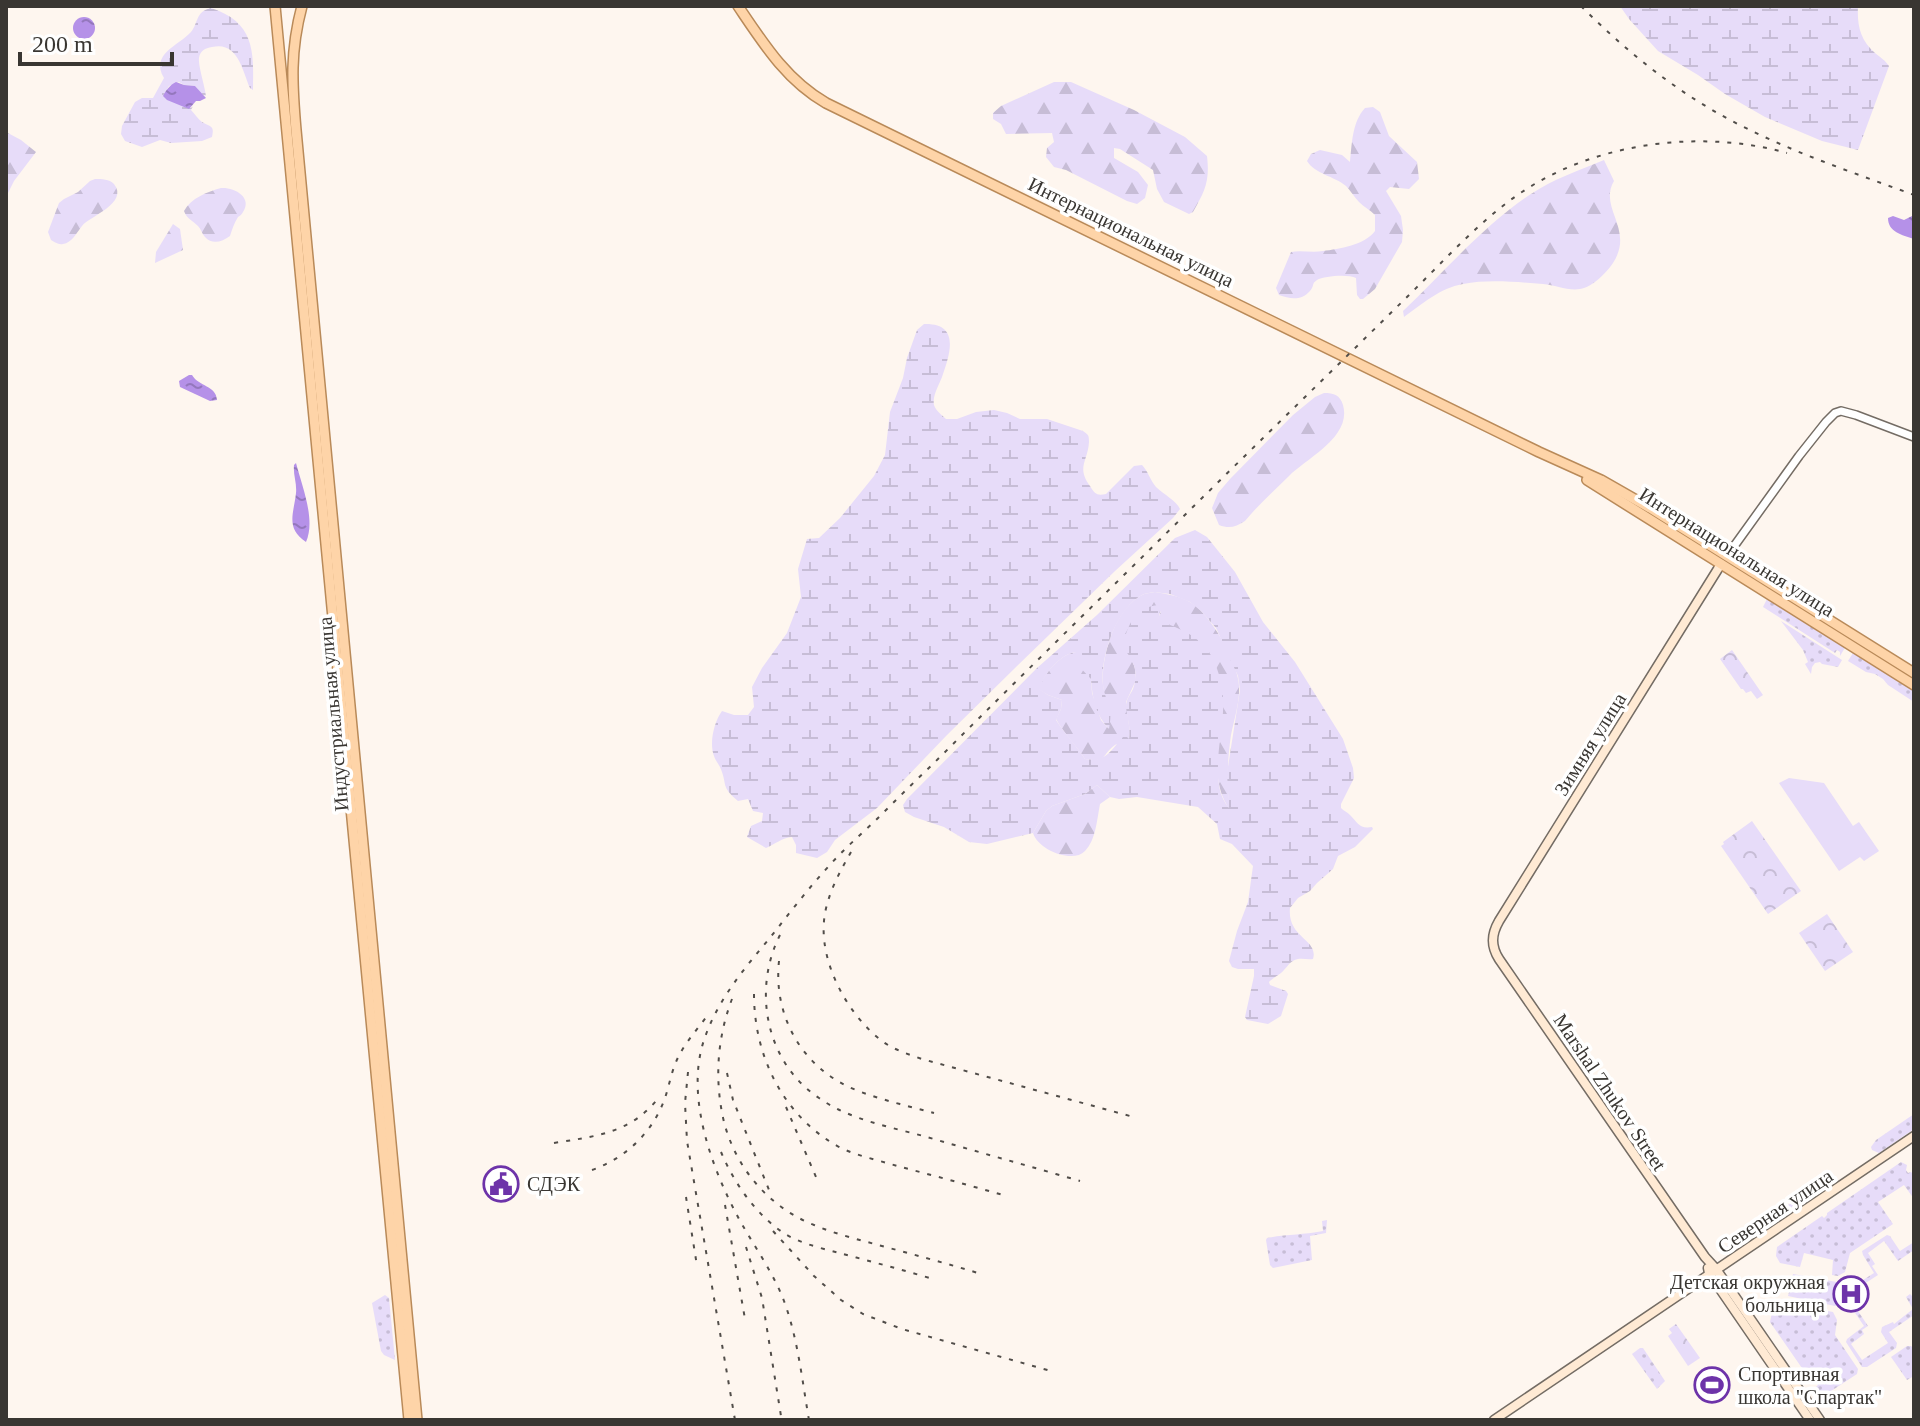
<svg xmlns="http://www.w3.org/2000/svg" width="1920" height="1426" font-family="'Times New Roman',serif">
<defs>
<pattern id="grass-dots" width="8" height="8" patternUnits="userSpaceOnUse" patternTransform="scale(2)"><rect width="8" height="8" fill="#e7dcf9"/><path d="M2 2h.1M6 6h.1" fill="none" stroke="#c7bdd6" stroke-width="1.8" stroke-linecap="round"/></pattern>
<pattern id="forest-firs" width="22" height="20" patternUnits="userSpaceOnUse" patternTransform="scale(2)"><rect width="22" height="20" fill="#e7dcf9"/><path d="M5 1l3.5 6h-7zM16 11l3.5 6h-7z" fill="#c7bdd6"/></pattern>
<pattern id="wetland-marsh" width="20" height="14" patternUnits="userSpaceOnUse" patternTransform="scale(2)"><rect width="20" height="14" fill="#e7dcf9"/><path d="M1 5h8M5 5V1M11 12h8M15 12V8" fill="none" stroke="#c7bdd6"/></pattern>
<pattern id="park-crowns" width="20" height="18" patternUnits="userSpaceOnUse" patternTransform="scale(2)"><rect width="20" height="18" fill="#e7dcf9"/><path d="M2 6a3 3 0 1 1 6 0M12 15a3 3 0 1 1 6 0" fill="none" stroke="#c7bdd6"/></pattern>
<pattern id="water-ripples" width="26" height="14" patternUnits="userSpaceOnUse" patternTransform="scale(2)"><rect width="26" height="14" fill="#b591e8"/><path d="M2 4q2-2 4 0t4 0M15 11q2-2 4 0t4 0" fill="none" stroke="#9477bd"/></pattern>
</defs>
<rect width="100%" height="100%" fill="#fef6ef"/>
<!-- grass -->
<g fill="url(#grass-dots)">
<polygon points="1767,599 1777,603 1846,646 1840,656 1840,652 1837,650 1835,653 1763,607"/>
<polygon points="1781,621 1842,660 1838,667 1822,664 1820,662 1815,663 1812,667 1811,674 1805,664 1808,662 1803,650"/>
<polygon points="1853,653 1857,653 1914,689 1914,702 1888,685 1883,679 1875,674 1866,672 1848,661"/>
<polygon points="1914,1114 1914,1129 1879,1153 1872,1150 1871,1147 1876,1140"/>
<polygon points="1901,1162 1907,1165 1906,1170 1908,1173 1911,1172 1914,1175 1914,1199 1904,1185 1878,1202 1893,1224 1850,1253 1845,1272 1838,1276 1832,1275 1833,1260 1804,1253 1800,1267 1780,1263 1776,1256 1777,1247 1822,1216 1824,1218 1827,1215 1827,1213"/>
<polygon points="1807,1192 1810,1196 1802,1205 1724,1254 1722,1250"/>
<path d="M 1327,1220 L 1326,1233 L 1310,1236 L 1312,1260 L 1273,1268 L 1270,1265 L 1266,1240 L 1267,1238 C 1288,1234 1302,1235 1323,1231 L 1322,1221 Z"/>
<polygon points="1887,1235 1890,1236 1900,1251 1914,1242 1914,1250 1898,1261 1884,1241 1868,1253 1875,1264 1872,1266 1878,1275 1858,1288 1852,1287 1874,1273 1863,1255 1862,1251"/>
<polygon points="1793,1274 1842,1283 1843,1287 1840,1304 1835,1306 1788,1296 1789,1292 1793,1292 1794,1288 1796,1288 1795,1279 1792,1278"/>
<polygon points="1910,1294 1914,1298 1914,1315 1889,1332 1897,1343 1896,1348 1867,1367 1862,1367 1846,1342 1847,1339 1864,1326 1849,1304 1854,1305 1868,1326 1862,1330 1864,1334 1851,1344 1862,1360 1888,1343 1881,1332 1882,1327 1893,1322 1894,1324 1913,1309 1906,1297"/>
<polygon points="385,1295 389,1298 395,1360 384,1355 381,1351 372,1303"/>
<polygon points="1786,1303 1833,1312 1837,1320 1835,1335 1858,1369 1857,1374 1822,1397 1816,1387 1818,1385 1816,1382 1813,1384 1770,1322 1772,1312"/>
<polygon points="1907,1346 1911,1346 1914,1349 1914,1376 1907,1380 1891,1357"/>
<polygon points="1640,1348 1643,1348 1665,1381 1657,1389 1632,1354"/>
</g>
<!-- forest -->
<g fill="url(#forest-firs)">
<path d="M 1054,82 L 1071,82 L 1134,110 L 1185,137 L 1207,156 C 1210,181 1205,191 1193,212 L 1189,214 L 1164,202 L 1157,189 L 1153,170 L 1120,149 L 1114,148 L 1114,158 L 1138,172 L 1148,185 L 1145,198 L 1137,204 L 1127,201 L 1066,170 L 1054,167 L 1046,157 L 1047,148 L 1054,142 L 1052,133 L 1006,134 L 1001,124 L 993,119 L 993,113 L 1001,106 Z"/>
<path d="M 1373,107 L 1380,112 L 1389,136 L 1417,162 L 1419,179 L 1409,189 L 1390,187 L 1386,191 L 1401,216 L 1403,230 L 1402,242 L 1375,289 L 1363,299 L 1360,299 L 1357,295 L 1356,278 C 1348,274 1324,276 1317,280 C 1311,284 1315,285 1310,291 C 1301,301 1290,299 1279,295 L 1276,288 L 1291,252 C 1301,250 1312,253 1323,251 C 1339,249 1365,245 1375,231 L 1375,215 C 1370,210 1364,207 1359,202 C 1354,197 1351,191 1346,186 C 1334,176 1315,174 1307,161 L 1311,154 L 1320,150 L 1342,155 L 1350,162 C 1352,144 1352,122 1365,108 Z"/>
<polygon points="6,132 21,140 36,152 14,181 6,197"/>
<path d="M 1604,160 L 1614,181 C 1598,208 1635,229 1613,263 C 1606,273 1593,287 1580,289 C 1568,291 1555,285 1543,284 C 1517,282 1488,279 1463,284 C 1440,288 1422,304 1404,317 L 1403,311 C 1443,273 1485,224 1531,194 C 1553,179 1580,170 1604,160 Z"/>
<path d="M 95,179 C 102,179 109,179 114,184 C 129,203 90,216 82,226 C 77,232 72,243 63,244 C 58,245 55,242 51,240 L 48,232 L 59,203 L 64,199 L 78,192 L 90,181 Z"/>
<path d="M 221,188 C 234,187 253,197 243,212 C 242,214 240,216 238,217 C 234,223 232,230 230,236 C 222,242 212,245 205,237 C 202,234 201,229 198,226 C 192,220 187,219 184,211 C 191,198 207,192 221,188 Z"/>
<polygon points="173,224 180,229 183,250 155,263 156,252"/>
<path d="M 1324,393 C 1334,393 1340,395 1343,405 C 1352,437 1307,458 1289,476 C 1274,491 1258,505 1245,521 C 1236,527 1229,529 1219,525 L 1212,508 L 1218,493 L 1230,479 L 1293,415 L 1315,397 Z"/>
<path d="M 1155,592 C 1166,594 1180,596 1190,602 C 1211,614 1238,663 1239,686 C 1240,702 1234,720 1231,735 C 1227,763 1227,782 1230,810 C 1209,781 1219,741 1223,708 L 1158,627 L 1158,619 L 1161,611 L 1131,655 L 1135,669 L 1136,680 L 1126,702 L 1130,733 L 1129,740 C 1128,741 1116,744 1115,745 C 1101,755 1108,763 1085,759 C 1076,745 1064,734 1056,719 L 1061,709 L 1062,700 L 1048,695 L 1038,689 C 1044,674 1060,654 1076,652 L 1091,679 L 1092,693 L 1101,720 L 1108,728 C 1112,706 1104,703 1103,685 C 1101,656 1115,609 1142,595 C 1146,593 1150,593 1155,592 Z"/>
<path d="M 1097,785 L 1110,797 L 1100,804 C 1097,819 1096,840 1085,851 C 1073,864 1038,850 1033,833 L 1046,811 L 1052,806 L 1085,794 Z"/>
</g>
<!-- wetland -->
<g fill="url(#wetland-marsh)" fill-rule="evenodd">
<path d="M 1620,6 L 1858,6 C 1857,25 1860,40 1875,53 C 1881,58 1885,60 1889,66 L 1858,150 L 1822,141 L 1765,117 L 1725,94 L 1698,75 L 1658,51 L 1629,19 Z"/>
<path d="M 211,8 C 254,22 254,50 253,90 L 250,88 C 242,70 238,41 212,47 C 205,48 200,51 199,58 C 198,65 205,87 206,96 L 201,94 L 195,86 L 184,85 L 179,82 L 169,86 L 163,96 L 191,108 L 193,106 L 191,110 C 195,114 198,119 202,122 C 210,127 215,125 212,137 L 202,141 L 171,143 L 160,140 L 142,147 L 125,141 L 121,134 L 122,126 L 135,102 L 142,98 L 153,98 L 164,78 C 150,54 178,46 191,32 C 199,22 195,12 211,8 Z"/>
<path d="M 924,324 C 959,323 951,351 943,374 C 940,384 932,395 934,405 C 936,411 942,415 946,419 L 957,419 L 976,412 L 994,410 L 1007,413 L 1020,419 L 1047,419 L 1083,431 C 1088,435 1089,434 1089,442 C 1088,461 1076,467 1090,486 C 1095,494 1097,496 1106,494 L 1134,466 L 1142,465 C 1148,471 1150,480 1156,487 C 1164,495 1176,500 1180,509 L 1173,518 L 1115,571 L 1014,669 L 947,735 L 877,808 L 835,840 L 827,852 L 817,858 L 796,853 L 796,845 L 792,837 C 782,838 775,844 766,848 L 747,837 L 751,826 L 762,821 L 763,813 L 753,811 L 748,799 L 738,801 C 720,786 728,785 720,767 C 718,763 715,760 714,756 C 709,743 714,722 722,711 L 734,715 L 748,715 L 754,707 L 752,687 L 762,668 L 787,633 L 801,597 L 798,569 L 807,539 L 819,538 L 840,518 L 874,476 L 885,455 L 890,412 L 903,378 L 907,358 L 917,330 Z"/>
<path d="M 1195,530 L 1207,537 L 1235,572 L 1263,622 L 1295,662 L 1343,739 L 1353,768 L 1354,778 L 1341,804 L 1341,808 C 1344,811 1347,812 1350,815 C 1358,823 1359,829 1372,827 L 1373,829 L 1355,847 L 1338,856 L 1333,869 L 1317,883 L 1310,891 L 1298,898 L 1290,908 C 1287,938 1319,939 1313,959 C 1308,960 1303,958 1298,959 C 1290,960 1287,968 1281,973 C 1277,976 1273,978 1269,982 L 1270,985 L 1286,991 L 1288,994 L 1281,1016 L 1268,1024 L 1247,1020 L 1245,1017 L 1254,976 L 1254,969 L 1238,969 L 1232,967 L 1229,961 L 1237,931 L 1248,902 L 1253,866 L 1232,844 L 1220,839 L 1217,824 L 1198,807 L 1137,797 L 1119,799 L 1110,797 L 1097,785 L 1085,794 L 1052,806 L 1046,811 L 1033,833 L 987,844 L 969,842 L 944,827 L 914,817 L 905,812 L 903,805 L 907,799 L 1037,668 L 1097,615 L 1175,538 ZM 1154,592 L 1170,594 L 1190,602 L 1201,611 L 1216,628 L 1238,676 L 1240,690 L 1227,773 L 1229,808 C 1219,796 1218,783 1218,767 C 1218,748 1222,730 1223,711 C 1225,689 1217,655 1199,641 C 1190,633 1177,628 1166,623 L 1158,626 C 1158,618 1161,613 1159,605 C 1134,607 1128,625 1122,648 C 1134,658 1139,673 1133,689 C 1130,695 1126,699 1126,707 C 1127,718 1131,728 1129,739 L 1125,735 C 1111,749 1107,763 1085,759 C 1076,745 1065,734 1056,720 L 1061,709 L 1062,700 L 1048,695 L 1039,689 C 1044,674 1060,654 1076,652 L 1075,662 L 1091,679 C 1092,697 1096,716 1109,729 C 1110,723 1111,716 1110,710 C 1108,702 1104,694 1103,685 C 1100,657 1116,609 1142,595 C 1146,593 1150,593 1154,592 Z"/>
</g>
<!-- park -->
<g fill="url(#park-crowns)">
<polygon points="1732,650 1763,695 1757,699 1751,691 1746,693 1743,689 1741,689 1720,659"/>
<polygon points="1752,821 1801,891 1768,914 1721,846 1724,844 1723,842"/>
<polygon points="1827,914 1853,952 1825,971 1799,933"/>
<polygon points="1676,1324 1700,1358 1688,1366 1668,1336 1672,1333 1669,1329"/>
</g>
<!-- garden -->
<polygon fill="#e7dcf9" points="1789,778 1824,783 1853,826 1859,822 1879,851 1864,861 1860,857 1839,871 1779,783"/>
<!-- water -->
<g fill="url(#water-ripples)">
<circle cx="84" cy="28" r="11"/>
<path d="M 176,82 L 184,85 L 195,86 L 206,98 L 200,101 L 196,101 L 189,109 L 167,100 L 163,96 C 166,90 170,85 176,82 Z"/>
<path d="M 1914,215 L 1914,239 C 1902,235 1888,232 1888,218 L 1893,216 L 1904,220 Z"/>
<path d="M 189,375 L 192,375 C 199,387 216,385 217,400 L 210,401 L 180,387 L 179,381 Z"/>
<path d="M 296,463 C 302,486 316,520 306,542 C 285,528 294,513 296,493 C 297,483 293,475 294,465 Z"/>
</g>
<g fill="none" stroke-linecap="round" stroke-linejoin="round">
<defs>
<polyline id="tertiary" points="1727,556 1799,456 1826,422 1835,413 1841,411 1856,415 1914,437"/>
<g id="secondary">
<path d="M 1721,564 L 1499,921 C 1491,935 1491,946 1499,959 L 1705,1257 L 1716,1269 L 1820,1420"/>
<polyline points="1708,1268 1709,1273 1810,1420"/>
<polyline points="1494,1420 1914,1136"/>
</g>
<g id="primary">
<polyline points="275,6 409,1420"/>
<path d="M 302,6 C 290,51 292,84 296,130 L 417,1420"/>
<path d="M 738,6 C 763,43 786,80 826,103 L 1539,452 L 1601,480 L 1650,508 L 1914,673"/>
<polyline points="1587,480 1914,685"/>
</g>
</defs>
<!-- tertiary casing -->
<use href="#tertiary" stroke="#746c64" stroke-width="10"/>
<!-- secondary casing -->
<use href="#secondary" stroke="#746c64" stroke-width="11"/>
<!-- primary casing -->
<use href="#primary" stroke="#b98a59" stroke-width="12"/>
<!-- tertiary -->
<use href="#tertiary" stroke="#fff" stroke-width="7"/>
<!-- secondary -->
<use href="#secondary" stroke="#ffead4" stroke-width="8"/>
<!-- primary -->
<use href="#primary" stroke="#fed4a8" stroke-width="9"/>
<!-- rail -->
<g stroke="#514d49" stroke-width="2" stroke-dasharray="4 8" stroke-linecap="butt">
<path d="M 1581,6 C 1623,48 1669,86 1721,115 C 1782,149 1849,171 1914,195"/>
<path d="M 851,852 C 839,873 826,897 824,921 C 820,964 848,1015 882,1041 C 894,1050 908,1054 922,1059 L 1130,1116"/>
<path d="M 780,935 C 752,990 766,1063 819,1098 C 850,1120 891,1127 927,1137 C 978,1152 1029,1166 1080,1181"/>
<path d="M 779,961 C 773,1017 803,1069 856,1090 C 881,1100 908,1106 934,1113"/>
<path d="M 754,994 C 754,1056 783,1116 839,1147 C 857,1156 878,1160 897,1166 C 932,1175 968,1185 1003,1195"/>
<path d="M 732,999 C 719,1033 715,1070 721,1107 C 729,1160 764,1205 814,1225 C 835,1234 857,1239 878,1245 C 912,1254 945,1263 978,1273"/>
<polyline points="688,1072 685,1103 687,1141 735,1420"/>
<polyline points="727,1073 733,1100 769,1190"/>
<polyline points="786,1107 816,1177"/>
<path d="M 554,1143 C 597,1136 632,1133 660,1096"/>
<path d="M 721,1152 C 734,1183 756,1215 785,1234 C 802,1244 824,1249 843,1254 C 873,1262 903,1270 933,1279"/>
<path d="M 592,1170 C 626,1158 653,1132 665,1098 C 669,1086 671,1074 676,1062 C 683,1045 696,1031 707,1016"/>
<polyline points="686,1197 697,1266"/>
<polyline points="725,1205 745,1319"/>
<polyline points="773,1231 814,1276 841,1300 863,1314 902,1329 1051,1371"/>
<polyline points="746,1247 762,1298 781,1416"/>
<path d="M 809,1420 C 802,1380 798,1339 784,1301 C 773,1272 754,1246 739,1219 C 712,1169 685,1097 704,1040 C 717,1001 743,970 769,939 C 788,915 807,890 828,867 C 843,850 859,836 875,821 C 895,801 915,781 935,762 C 1023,674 1112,587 1201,499 C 1270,431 1339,364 1408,296 C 1447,258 1486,213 1533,185 C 1607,141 1705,130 1787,153"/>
</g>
</g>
<!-- icons -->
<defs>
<symbol id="civic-ring" viewBox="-11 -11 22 22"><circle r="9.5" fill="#fff" stroke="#6d33a9" stroke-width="1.5"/><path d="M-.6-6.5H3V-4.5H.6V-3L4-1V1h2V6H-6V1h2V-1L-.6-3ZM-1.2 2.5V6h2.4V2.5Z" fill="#6d33a9"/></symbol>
<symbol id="hospital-ring" viewBox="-11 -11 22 22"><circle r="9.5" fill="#fff" stroke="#6d33a9" stroke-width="1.5"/><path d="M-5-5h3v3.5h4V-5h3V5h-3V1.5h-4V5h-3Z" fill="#6d33a9"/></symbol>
<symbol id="stadium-ring" viewBox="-11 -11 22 22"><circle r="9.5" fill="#fff" stroke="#6d33a9" stroke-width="1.5"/><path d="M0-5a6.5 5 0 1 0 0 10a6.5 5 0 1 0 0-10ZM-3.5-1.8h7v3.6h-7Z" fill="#6d33a9"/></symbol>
</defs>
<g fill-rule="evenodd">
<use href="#civic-ring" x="481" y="1164" width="40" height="40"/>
<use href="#hospital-ring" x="1831" y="1274" width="40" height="40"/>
<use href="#stadium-ring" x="1692" y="1365" width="40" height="40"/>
</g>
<g text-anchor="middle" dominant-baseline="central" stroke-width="7" stroke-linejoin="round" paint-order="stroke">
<!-- street labels -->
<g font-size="20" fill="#393632" stroke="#fff">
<text transform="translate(1131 232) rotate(26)">Интернациональная улица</text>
<text transform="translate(1737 552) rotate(32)">Интернациональная улица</text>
<text transform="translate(333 714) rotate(-95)">Индустриальная улица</text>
<text transform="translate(1590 744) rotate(-58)">Зимняя улица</text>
<text transform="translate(1610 1092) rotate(56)">Marshal Zhukov Street</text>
<text transform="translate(1775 1211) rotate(-34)">Северная улица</text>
</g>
<!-- poi labels -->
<g font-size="20" fill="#393632" stroke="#fff" text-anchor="start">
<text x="527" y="1184">СДЭК</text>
<text x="1825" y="1282" text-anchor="end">Детская окружная<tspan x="1825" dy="23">больница</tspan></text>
<text x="1738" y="1374">Спортивная<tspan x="1738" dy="23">школа "Спартак"</tspan></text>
</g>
</g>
<!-- border -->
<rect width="1920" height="1426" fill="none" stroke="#393632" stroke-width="16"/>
<!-- scale -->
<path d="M20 52v12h152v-12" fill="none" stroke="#393632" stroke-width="4"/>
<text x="32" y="52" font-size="24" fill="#393632" stroke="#ffffff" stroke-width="6" paint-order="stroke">200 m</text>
</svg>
